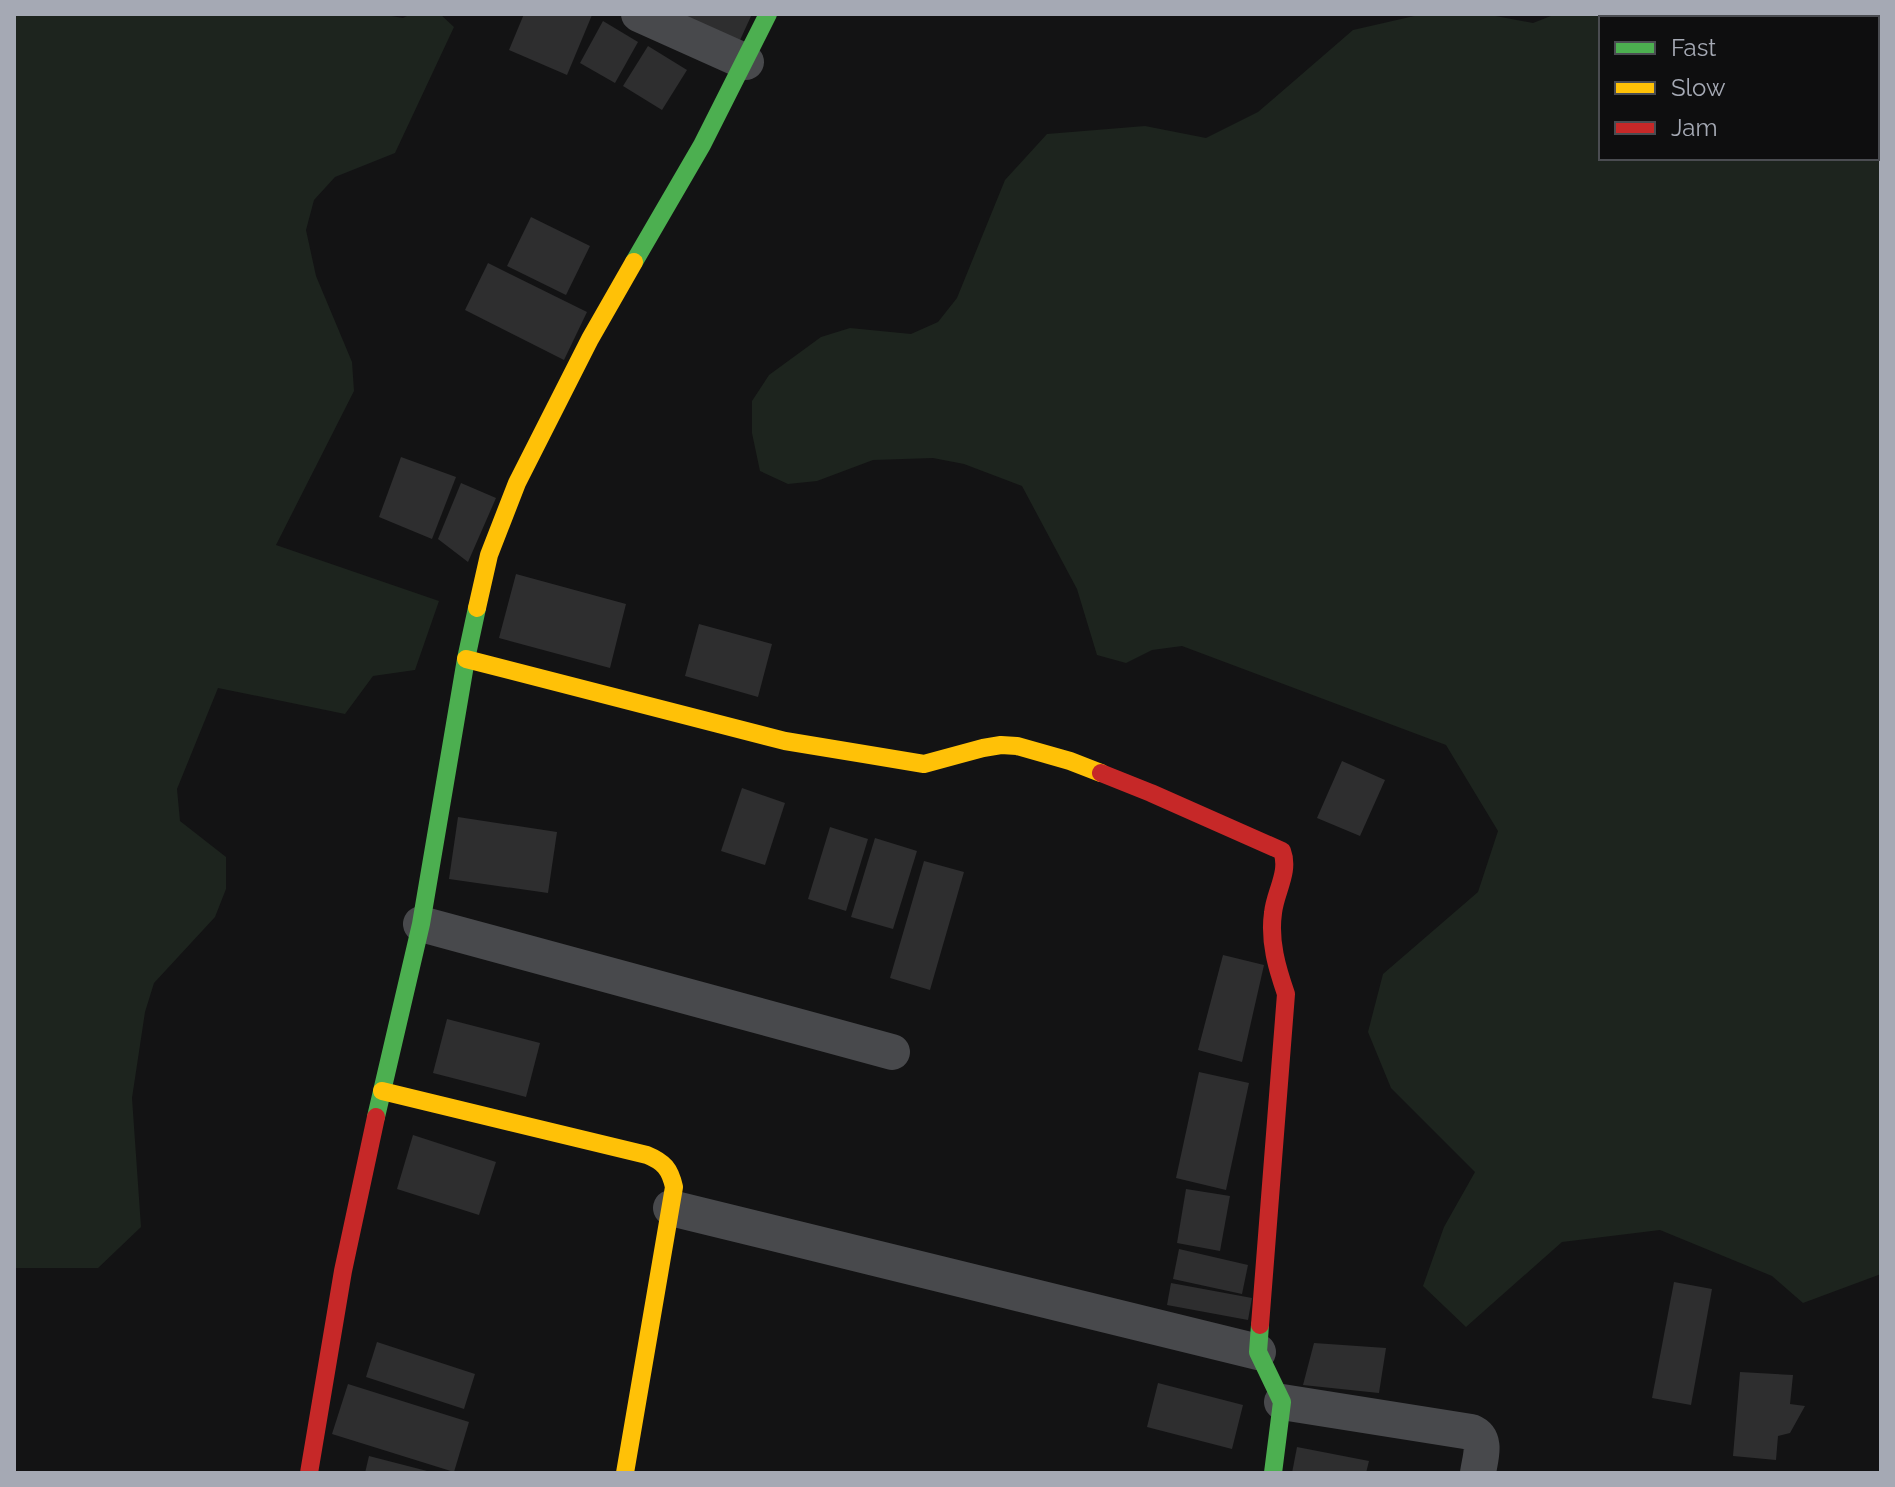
<svg xmlns="http://www.w3.org/2000/svg" width="1895" height="1487" font-family="Raleway,sans-serif">
<rect width="100%" height="100%" fill="#131314"/>
<!-- green -->
<g fill="#1d241e" fill-rule="evenodd">
<polygon points="14,14 380,14 403,18 411,14 440,14 454,27 395,153 335,177 314,200 306,230 316,276 352,362 354,391 276,545 439,601 415,670 373,676 345,714 218,688 177,789 180,821 226,857 226,889 215,917 154,983 145,1012 132,1098 141,1227 98,1268 14,1268"/>
<path d="M 1423,14 L 1485,14 L 1533,23 L 1556,14 L 1881,14 L 1881,1274 L 1803,1303 L 1772,1276 L 1660,1230 L 1562,1242 L 1466,1327 L 1423,1286 L 1444,1227 L 1475,1172 L 1391,1088 L 1368,1032 L 1383,974 L 1478,892 L 1498,831 L 1446,745 L 1182,646 L 1152,650 L 1126,663 L 1097,655 L 1077,589 L 1022,486 L 964,464 L 933,458 L 873,460 L 817,481 L 788,484 L 760,471 L 752,433 L 752,401 L 769,375 L 821,337 L 850,328 L 911,334 L 938,322 L 957,298 L 1005,180 L 1047,134 L 1145,126 L 1206,138 L 1258,112 L 1353,30 ZM 1601,18 L 1877,18 L 1877,158 L 1601,158 Z"/>
</g>
<!-- building -->
<g fill="#2e2e2f">
<polygon points="524,14 592,15 567,75 509,50"/>
<polygon points="668,14 752,14 735,51"/>
<polygon points="603,21 638,42 615,83 580,63"/>
<polygon points="648,46 687,70 662,110 623,86"/>
<polygon points="531,217 590,246 566,295 507,266"/>
<polygon points="488,263 587,312 564,360 465,310"/>
<polygon points="401,457 456,477 432,539 379,517"/>
<polygon points="461,483 496,498 468,562 438,539"/>
<polygon points="516,574 626,604 610,668 499,638"/>
<polygon points="699,624 772,644 758,697 685,676"/>
<polygon points="1342,761 1385,780 1360,836 1317,818"/>
<polygon points="742,788 785,803 765,865 721,851"/>
<polygon points="458,817 557,832 548,893 449,879"/>
<polygon points="830,827 868,839 846,911 808,899"/>
<polygon points="875,838 917,851 893,929 851,917"/>
<polygon points="924,861 964,872 930,990 890,978"/>
<polygon points="1223,955 1264,965 1242,1062 1198,1050"/>
<polygon points="447,1019 540,1043 526,1097 433,1073"/>
<polygon points="1199,1072 1249,1083 1226,1190 1176,1178"/>
<polygon points="413,1135 496,1162 479,1215 397,1189"/>
<polygon points="1186,1189 1230,1196 1220,1251 1177,1243"/>
<polygon points="1179,1249 1248,1265 1242,1294 1173,1279"/>
<polygon points="1674,1282 1712,1289 1691,1405 1652,1398"/>
<polygon points="1171,1283 1252,1298 1248,1320 1167,1305"/>
<polygon points="377,1342 475,1374 464,1409 366,1377"/>
<polygon points="1314,1343 1386,1348 1379,1393 1303,1385"/>
<polygon points="1740,1372 1793,1375 1790,1404 1805,1406 1790,1433 1778,1436 1776,1460 1733,1456"/>
<polygon points="1158,1383 1243,1405 1232,1449 1147,1427"/>
<polygon points="348,1384 469,1422 454,1472 332,1434"/>
<polygon points="1297,1447 1369,1461 1366,1473 1292,1473"/>
<polygon points="369,1456 431,1472 431,1473 365,1473"/>
</g>
<g fill="none" stroke-linecap="round" stroke-linejoin="round">
<!-- street -->
<g stroke="#48494c" stroke-width="36">
<polyline points="639,14 746,62"/>
<polyline points="421,924 892,1052"/>
<polyline points="671,1208 1258,1352"/>
<path d="M 1282,1402 L 1471,1432 C 1488,1439 1480,1458 1478,1473"/>
</g>
<!-- fast -->
<g stroke="#4caf50" stroke-width="18">
<polyline points="634,262 702,145 768,14"/>
<polyline points="376,1117 421,924 466,659 477,608"/>
<polyline points="1260,1325 1258,1352 1282,1402 1273,1473"/>
</g>
<!-- slow -->
<g stroke="#ffc107" stroke-width="18">
<polyline points="477,608 489,555 517,483 590,339 634,262"/>
<polyline points="466,659 785,741 924,764 983,748 1001,745 1017,746 1070,761 1101,773"/>
<path d="M 382,1091 L 647,1155 C 664,1162 670,1169 674,1187 L 625,1473"/>
</g>
<!-- jam -->
<g stroke="#c62828" stroke-width="18">
<path d="M 1101,773 L 1151,793 L 1282,851 C 1290,872 1275,892 1273,913 C 1269,941 1277,968 1286,994 L 1260,1325"/>
<polyline points="309,1473 343,1271 376,1117"/>
</g>
</g>
<!-- border -->
<rect width="1895" height="1487" fill="none" stroke="#a5a9b4" stroke-width="32"/>
<!-- legend -->
<rect x="1599" y="16" width="280" height="144" fill="#0e0e0f" stroke="#4a4c51" stroke-width="2"/>
<rect x="1615" y="42" width="40" height="12" fill="#4caf50" stroke="#4a4c51" stroke-width="2"/>
<text x="1671" y="56" font-size="24" fill="#a5a9b4">Fast</text>
<rect x="1615" y="82" width="40" height="12" fill="#ffc107" stroke="#4a4c51" stroke-width="2"/>
<text x="1671" y="96" font-size="24" fill="#a5a9b4">Slow</text>
<rect x="1615" y="122" width="40" height="12" fill="#c62828" stroke="#4a4c51" stroke-width="2"/>
<text x="1671" y="136" font-size="24" fill="#a5a9b4">Jam</text>
</svg>
